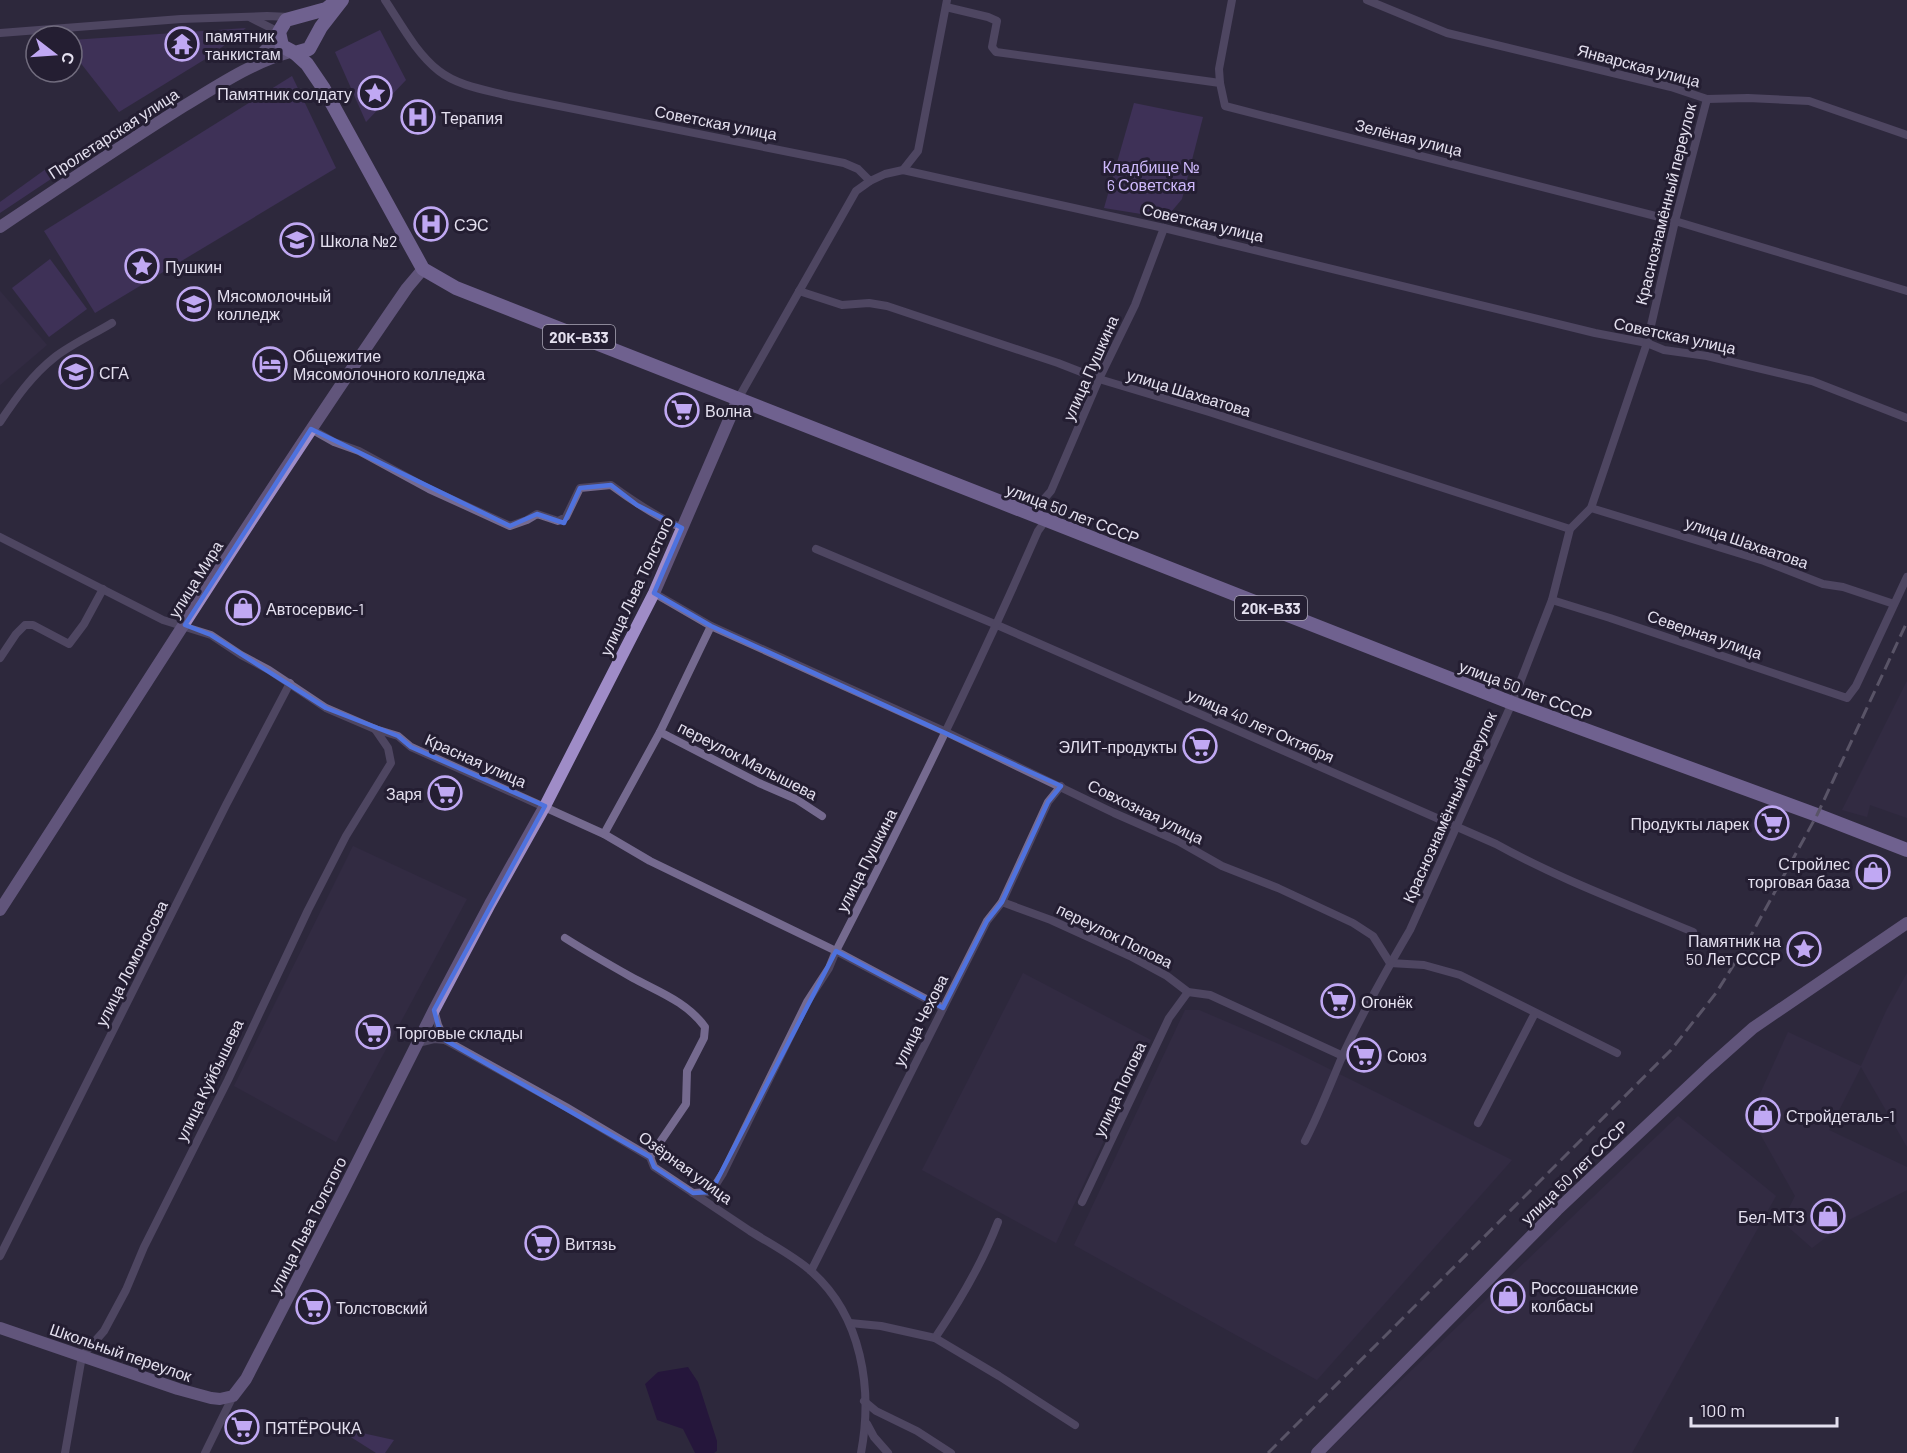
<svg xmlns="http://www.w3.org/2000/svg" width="1907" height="1453" font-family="Barlow,sans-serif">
<rect width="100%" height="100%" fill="#2e283d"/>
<!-- built -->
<g fill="#382f4b">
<polygon points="0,291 47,345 0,385"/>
<polygon points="1907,681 1907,818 1870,805 1867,817 1842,810"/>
<polygon points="353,846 467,899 336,1142 234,1086"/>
<polygon points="1023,973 1151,1040 1056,1243 922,1170"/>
<polygon points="1907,973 1907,1147 1861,1067 1829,1130 1907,1167 1907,1190 1849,1220 1812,1248 1786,1225 1784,1218 1795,1196 1750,1116 1788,1032 1861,1066 1887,1009"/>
<polygon points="1185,1010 1199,1010 1281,1045 1512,1160 1317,1380 1074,1245"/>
<polygon points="1678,1116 1776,1196 1632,1453 1325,1453"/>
</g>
<!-- green -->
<g fill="#523c79">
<polygon points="246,28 212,55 119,112 72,52 72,40"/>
<polygon points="380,30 406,80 366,122 335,52"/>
<polygon points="292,76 336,168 95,313 44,231"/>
<polygon points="1134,103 1203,117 1182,199 1166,218 1104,208"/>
<polygon points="50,166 57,175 0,213 0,202"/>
<polygon points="50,259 87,309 49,337 12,288"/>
<polygon points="335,1427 394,1440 385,1453 376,1453"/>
</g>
<!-- water -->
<polygon fill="#1c003b" points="688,1367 698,1382 717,1441 717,1451 714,1453 695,1453 683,1429 657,1420 645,1384 658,1372"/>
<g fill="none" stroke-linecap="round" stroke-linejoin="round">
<!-- street -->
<g stroke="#756a8f" stroke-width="8">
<path d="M 385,0 C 401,24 416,53 439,71 C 458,86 486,90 509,96 L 844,163 L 858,169 L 870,181 L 885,174 L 903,170 L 1164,228 L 1595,333 L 1647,343 L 1664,350 L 1707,356 L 1812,381 L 1907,418"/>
<polyline points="1367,0 1447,33 1671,87 1707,99 1748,98 1809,101 1907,135"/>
<polyline points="946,7 988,17 997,21 992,47 996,52 1220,83 1225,106 1675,221 1907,291"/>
<polyline points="251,18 279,32"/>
<polyline points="0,33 181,19 267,16 290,17"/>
<polyline points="1220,83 1219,69 1232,0"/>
<polyline points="903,170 918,151 947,0"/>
<polyline points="799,291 842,305 869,303 887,306 1058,363 1099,379 1209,412 1570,529"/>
<polyline points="738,399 856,191 870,181"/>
<path d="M 0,422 C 16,398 32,375 55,357 C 72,344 94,334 112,323"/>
<path d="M 311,429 L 334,442 L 359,451 L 429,489 L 510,526 L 527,520 L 537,514 L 558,521 L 566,517 L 580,488 L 611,485 C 634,502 655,516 682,528"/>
<polyline points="1591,508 1764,561 1823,584 1843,587 1894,604"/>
<polyline points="1031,514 1051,491 1099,379 1135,305 1164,228"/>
<polyline points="0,537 163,620 211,635 241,655 269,670 326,708 375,729 398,736 411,747 604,834 650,861 836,951 943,1008"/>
<path d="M 816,549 L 997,625 L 1496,844 C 1559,879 1627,904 1693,932"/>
<polyline points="654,593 711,626 946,732 1114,813 1178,841 1222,866 1278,888 1353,923 1373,936 1390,963 1424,965 1460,975 1617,1053"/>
<polyline points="1552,600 1610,618 1847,698 1856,686 1907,577"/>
<polyline points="0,658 16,634 25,625 33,625 69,644 84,624 103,589"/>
<polyline points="660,732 759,783 796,799 822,816"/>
<polyline points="604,834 660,732 711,626"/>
<polyline points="1002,902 1051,920 1130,956 1167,976 1188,992 1210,995 1343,1056"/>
<path d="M 565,938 C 587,952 610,965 633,978 C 659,992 687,1002 705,1027 L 704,1038 L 687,1071 L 686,1104 L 650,1157"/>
<polyline points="434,1010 438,1025 445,1040"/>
<path d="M 418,1043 L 434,1039 L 445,1040 L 566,1107 L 650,1157 L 654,1167 C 686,1188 718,1210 750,1231 C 769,1243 794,1256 811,1271 C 862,1316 873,1389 861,1453"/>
<polyline points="1478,1123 1535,1013"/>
<path d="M 1305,1141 C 1319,1114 1330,1085 1342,1057 C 1362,1013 1386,971 1410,930 L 1512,703 L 1552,600 L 1570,529 L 1591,508 L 1647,343 L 1675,221 L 1707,99"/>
<path d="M 693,1193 L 711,1192 L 723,1173 L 807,1002 L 829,968 L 836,951 C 907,813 976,673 1038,531 L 1046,520"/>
<polyline points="1082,1202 1169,1018 1188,992"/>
<polyline points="0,1256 226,805 290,683"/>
<polyline points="811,1271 987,921 1002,902 1048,802 1061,786"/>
<path d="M 850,1323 L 881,1326 L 935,1338 C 960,1301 982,1264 998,1222"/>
<polyline points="935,1338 999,1376 1075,1425"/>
<polyline points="864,1401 876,1411 917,1431 951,1453"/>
<polyline points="867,1424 874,1437 888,1453"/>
<polyline points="65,1453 82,1356 104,1331 126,1290 144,1247 228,1080 308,910 346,836 391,763 388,748 375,729"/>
<polyline points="205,1453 233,1396"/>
</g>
<!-- secondary -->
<g stroke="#9f8cc7" stroke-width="12">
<polyline points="255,61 278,37"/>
<path d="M 0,227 C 61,186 122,145 184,106 C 219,85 251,63 290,52"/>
<path d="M 0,910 C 135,702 266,492 407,288 L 423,269"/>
<polyline points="0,1328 178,1389 211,1398 220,1399 233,1396 246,1379 344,1189 434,1010 490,904 545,806 654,593 738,399"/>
<polyline points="1317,1453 1557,1210 1708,1068 1753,1028 1907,923"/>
</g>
<!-- primary -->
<g stroke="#bfa7f3" stroke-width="14">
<polyline points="338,0 326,9 286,20 279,32 282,46 295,53 309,49 321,27 342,0"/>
<polyline points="295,53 307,64 324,89 423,269 456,288 1512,703 1817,815 1907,850"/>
</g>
<!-- rail -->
<polyline stroke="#8f8a9c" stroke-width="3" stroke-dasharray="12 6" stroke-linecap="butt" points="1268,1453 1671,1050 1716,993 1743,950 1817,815 1907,622"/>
</g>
<!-- marked area -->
<path d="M0 0H1907V1453H0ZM 311,429 L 510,526 L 537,514 L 564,523 L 580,488 L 611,485 L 637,505 L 682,528 L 654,593 L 711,626 L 1061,786 L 1048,802 L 1002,902 L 987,921 L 943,1008 L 836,951 L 711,1192 L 693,1193 L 654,1167 L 650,1157 L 445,1040 L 438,1025 L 434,1010 L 545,806 L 411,747 L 398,736 L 326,708 L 211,635 L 185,625 Z" fill="#2e283d" fill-opacity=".55" fill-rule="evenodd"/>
<path fill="none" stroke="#4f72de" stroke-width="4.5" stroke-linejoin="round" d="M 311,429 L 510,526 L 537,514 L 564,523 L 580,488 L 611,485 L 637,505 L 682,528 L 654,593 L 711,626 L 1061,786 L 1048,802 L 1002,902 L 987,921 L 943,1008 L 836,951 L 711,1192 L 693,1193 L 654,1167 L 650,1157 L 445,1040 L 438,1025 L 434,1010 L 545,806 L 411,747 L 398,736 L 326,708 L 211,635 L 185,625 Z"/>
<!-- icons -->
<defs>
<symbol id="temple-ring" viewBox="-11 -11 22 22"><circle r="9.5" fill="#241e32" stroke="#c0a8f3" stroke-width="1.5"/><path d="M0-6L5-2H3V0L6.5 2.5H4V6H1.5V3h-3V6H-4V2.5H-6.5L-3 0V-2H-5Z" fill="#c0a8f3"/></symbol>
<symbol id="sight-ring" viewBox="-11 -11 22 22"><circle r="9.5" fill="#241e32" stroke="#c0a8f3" stroke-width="1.5"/><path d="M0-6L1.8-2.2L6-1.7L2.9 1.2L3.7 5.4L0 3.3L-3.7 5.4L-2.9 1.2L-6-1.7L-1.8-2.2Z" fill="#c0a8f3"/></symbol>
<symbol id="hospital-ring" viewBox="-11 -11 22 22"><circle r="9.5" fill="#241e32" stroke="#c0a8f3" stroke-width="1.5"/><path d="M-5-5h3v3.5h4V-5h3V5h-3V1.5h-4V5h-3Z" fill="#c0a8f3"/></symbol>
<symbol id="school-ring" viewBox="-11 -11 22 22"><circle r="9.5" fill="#241e32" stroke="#c0a8f3" stroke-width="1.5"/><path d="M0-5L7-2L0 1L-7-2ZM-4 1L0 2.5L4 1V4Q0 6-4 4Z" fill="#c0a8f3"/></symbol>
<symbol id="university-ring" viewBox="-11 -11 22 22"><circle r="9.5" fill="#241e32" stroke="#c0a8f3" stroke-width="1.5"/><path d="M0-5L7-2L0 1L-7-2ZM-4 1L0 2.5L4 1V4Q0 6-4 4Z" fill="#c0a8f3"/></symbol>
<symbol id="hotel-ring" viewBox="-11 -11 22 22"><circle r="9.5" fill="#241e32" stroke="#c0a8f3" stroke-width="1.5"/><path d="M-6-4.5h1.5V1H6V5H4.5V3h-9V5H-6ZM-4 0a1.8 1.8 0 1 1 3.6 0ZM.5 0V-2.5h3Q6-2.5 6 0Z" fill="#c0a8f3"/></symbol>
<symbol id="supermarket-ring" viewBox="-11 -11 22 22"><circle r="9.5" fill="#241e32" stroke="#c0a8f3" stroke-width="1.5"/><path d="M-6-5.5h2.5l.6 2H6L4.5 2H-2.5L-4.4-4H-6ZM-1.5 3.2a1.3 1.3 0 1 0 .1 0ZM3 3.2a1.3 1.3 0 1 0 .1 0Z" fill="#c0a8f3"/></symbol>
<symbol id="shop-ring" viewBox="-11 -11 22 22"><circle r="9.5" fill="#241e32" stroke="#c0a8f3" stroke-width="1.5"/><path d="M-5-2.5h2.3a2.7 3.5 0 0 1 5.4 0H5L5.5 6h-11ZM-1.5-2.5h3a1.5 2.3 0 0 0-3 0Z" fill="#c0a8f3"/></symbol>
</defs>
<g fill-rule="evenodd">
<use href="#temple-ring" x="163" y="25" width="38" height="38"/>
<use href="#sight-ring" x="356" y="74" width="38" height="38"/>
<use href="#hospital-ring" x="399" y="98" width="38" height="38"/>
<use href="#hospital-ring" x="412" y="205" width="38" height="38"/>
<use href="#school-ring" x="278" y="221" width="38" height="38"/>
<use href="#sight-ring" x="123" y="247" width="38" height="38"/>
<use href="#university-ring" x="175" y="285" width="38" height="38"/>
<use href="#hotel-ring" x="251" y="345" width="38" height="38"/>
<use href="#university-ring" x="57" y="353" width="38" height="38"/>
<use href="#supermarket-ring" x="663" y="391" width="38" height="38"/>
<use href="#shop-ring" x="224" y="589" width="38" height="38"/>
<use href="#supermarket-ring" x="1181" y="727" width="38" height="38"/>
<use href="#supermarket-ring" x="426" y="774" width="38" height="38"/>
<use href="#supermarket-ring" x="1753" y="804" width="38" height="38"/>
<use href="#shop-ring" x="1854" y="853" width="38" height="38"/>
<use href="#sight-ring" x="1785" y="930" width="38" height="38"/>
<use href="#supermarket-ring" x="1319" y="982" width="38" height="38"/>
<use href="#supermarket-ring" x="354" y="1013" width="38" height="38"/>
<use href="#supermarket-ring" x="1345" y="1036" width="38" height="38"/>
<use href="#shop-ring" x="1744" y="1096" width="38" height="38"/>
<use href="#shop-ring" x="1809" y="1197" width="38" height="38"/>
<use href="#supermarket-ring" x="523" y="1224" width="38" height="38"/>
<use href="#shop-ring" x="1489" y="1277" width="38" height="38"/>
<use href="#supermarket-ring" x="294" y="1288" width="38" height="38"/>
<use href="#supermarket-ring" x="223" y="1408" width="38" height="38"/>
</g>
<g text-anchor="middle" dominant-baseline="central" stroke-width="6" stroke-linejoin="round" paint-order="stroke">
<!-- shield labels -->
<g fill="#241e32" stroke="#aaa6b6" stroke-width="1.5">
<rect x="543" y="325" width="72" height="24" rx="4.5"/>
<rect x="1235" y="596" width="72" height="24" rx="4.5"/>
</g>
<g font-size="15" font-weight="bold" fill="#e4e0ef">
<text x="579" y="337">20К-В33</text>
<text x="1271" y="608">20К-В33</text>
</g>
<!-- poi labels -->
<g font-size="16" fill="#e4e0ef" stroke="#241e32" text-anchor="start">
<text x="205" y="35">памятник<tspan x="205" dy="18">танкистам</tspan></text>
<text x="352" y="93" text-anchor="end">Памятник солдату</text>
<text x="441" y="117">Терапия</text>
<text x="454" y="224">СЭС</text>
<text x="320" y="240">Школа №2</text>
<text x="165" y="266">Пушкин</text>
<text x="217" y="295">Мясомолочный<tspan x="217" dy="18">колледж</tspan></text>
<text x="293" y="355">Общежитие<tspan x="293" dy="18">Мясомолочного колледжа</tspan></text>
<text x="99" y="372">СГА</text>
<text x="705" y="410">Волна</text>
<text x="266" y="608">Автосервис-1</text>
<text x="1177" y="746" text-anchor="end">ЭЛИТ-продукты</text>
<text x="422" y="793" text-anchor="end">Заря</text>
<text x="1749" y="823" text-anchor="end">Продукты ларек</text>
<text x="1850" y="863" text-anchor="end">Стройлес<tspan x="1850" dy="18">торговая база</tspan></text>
<text x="1781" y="940" text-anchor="end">Памятник на<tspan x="1781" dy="18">50 Лет СССР</tspan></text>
<text x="1361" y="1001">Огонёк</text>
<text x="396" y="1032">Торговые склады</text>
<text x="1387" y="1055">Союз</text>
<text x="1786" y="1115">Стройдеталь-1</text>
<text x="1805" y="1216" text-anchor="end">Бел-МТЗ</text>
<text x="565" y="1243">Витязь</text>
<text x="1531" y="1287">Россошанские<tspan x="1531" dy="18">колбасы</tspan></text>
<text x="336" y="1307">Толстовский</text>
<text x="265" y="1427">ПЯТЁРОЧКА</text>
</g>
<!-- street labels -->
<g font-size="16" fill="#e4e0ef" stroke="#241e32">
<text transform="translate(1639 65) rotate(15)">Январская улица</text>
<text transform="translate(716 122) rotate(11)">Советская улица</text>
<text transform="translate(113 133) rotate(-33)">Пролетарская улица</text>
<text transform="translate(1409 137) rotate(14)">Зелёная улица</text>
<text transform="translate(1665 204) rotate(-76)">Краснознамённый переулок</text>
<text transform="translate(1203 222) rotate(13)">Советская улица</text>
<text transform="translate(1675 335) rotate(12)">Советская улица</text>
<text transform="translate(1090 368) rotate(-66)">улица Пушкина</text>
<text transform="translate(1189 392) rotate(17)">улица Шахватова</text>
<text transform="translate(1073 513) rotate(21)">улица 50 лет СССР</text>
<text transform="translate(1747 542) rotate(19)">улица Шахватова</text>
<text transform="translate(195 579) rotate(-58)">улица Мира</text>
<text transform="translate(636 586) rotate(-65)">улица Льва Толстого</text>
<text transform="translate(1705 634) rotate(19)">Северная улица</text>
<text transform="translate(1526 690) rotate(21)">улица 50 лет СССР</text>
<text transform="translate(1261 725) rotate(24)">улица 40 лет Октября</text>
<text transform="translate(476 760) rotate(24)">Красная улица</text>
<text transform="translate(748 760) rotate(27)">переулок Малышева</text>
<text transform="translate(1449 807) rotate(-66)">Краснознамённый переулок</text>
<text transform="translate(1146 811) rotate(26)">Совхозная улица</text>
<text transform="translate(866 860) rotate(-63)">улица Пушкина</text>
<text transform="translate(1115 935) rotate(26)">переулок Попова</text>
<text transform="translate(131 963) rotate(-63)">улица Ломоносова</text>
<text transform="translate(920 1020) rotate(-63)">улица Чехова</text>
<text transform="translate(209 1080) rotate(-64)">улица Куйбышева</text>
<text transform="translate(1119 1089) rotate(-65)">улица Попова</text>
<text transform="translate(686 1167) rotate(36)">Озёрная улица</text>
<text transform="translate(1574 1172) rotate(-44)">улица 50 лет СССР</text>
<text transform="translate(307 1225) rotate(-63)">улица Льва Толстого</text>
<text transform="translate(121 1352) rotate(19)">Школьный переулок</text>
</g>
<!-- park labels -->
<g font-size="16" fill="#ceb9fc" stroke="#241e32">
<text x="1151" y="166">Кладбище №<tspan x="1151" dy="18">6 Советская</tspan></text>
</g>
</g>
<!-- north arrow -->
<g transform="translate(54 54) rotate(107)"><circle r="28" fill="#241e32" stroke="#716c7e" stroke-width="1.5"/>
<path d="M0-4.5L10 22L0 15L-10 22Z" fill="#c0a8f3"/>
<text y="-9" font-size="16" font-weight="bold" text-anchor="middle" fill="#e4e0ef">С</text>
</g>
<!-- scale -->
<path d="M1691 1417v9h146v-9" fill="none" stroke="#e4e0ef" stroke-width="3"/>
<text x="1700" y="1417" font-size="18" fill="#e4e0ef" stroke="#241e32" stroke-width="4.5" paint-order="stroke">100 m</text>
</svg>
